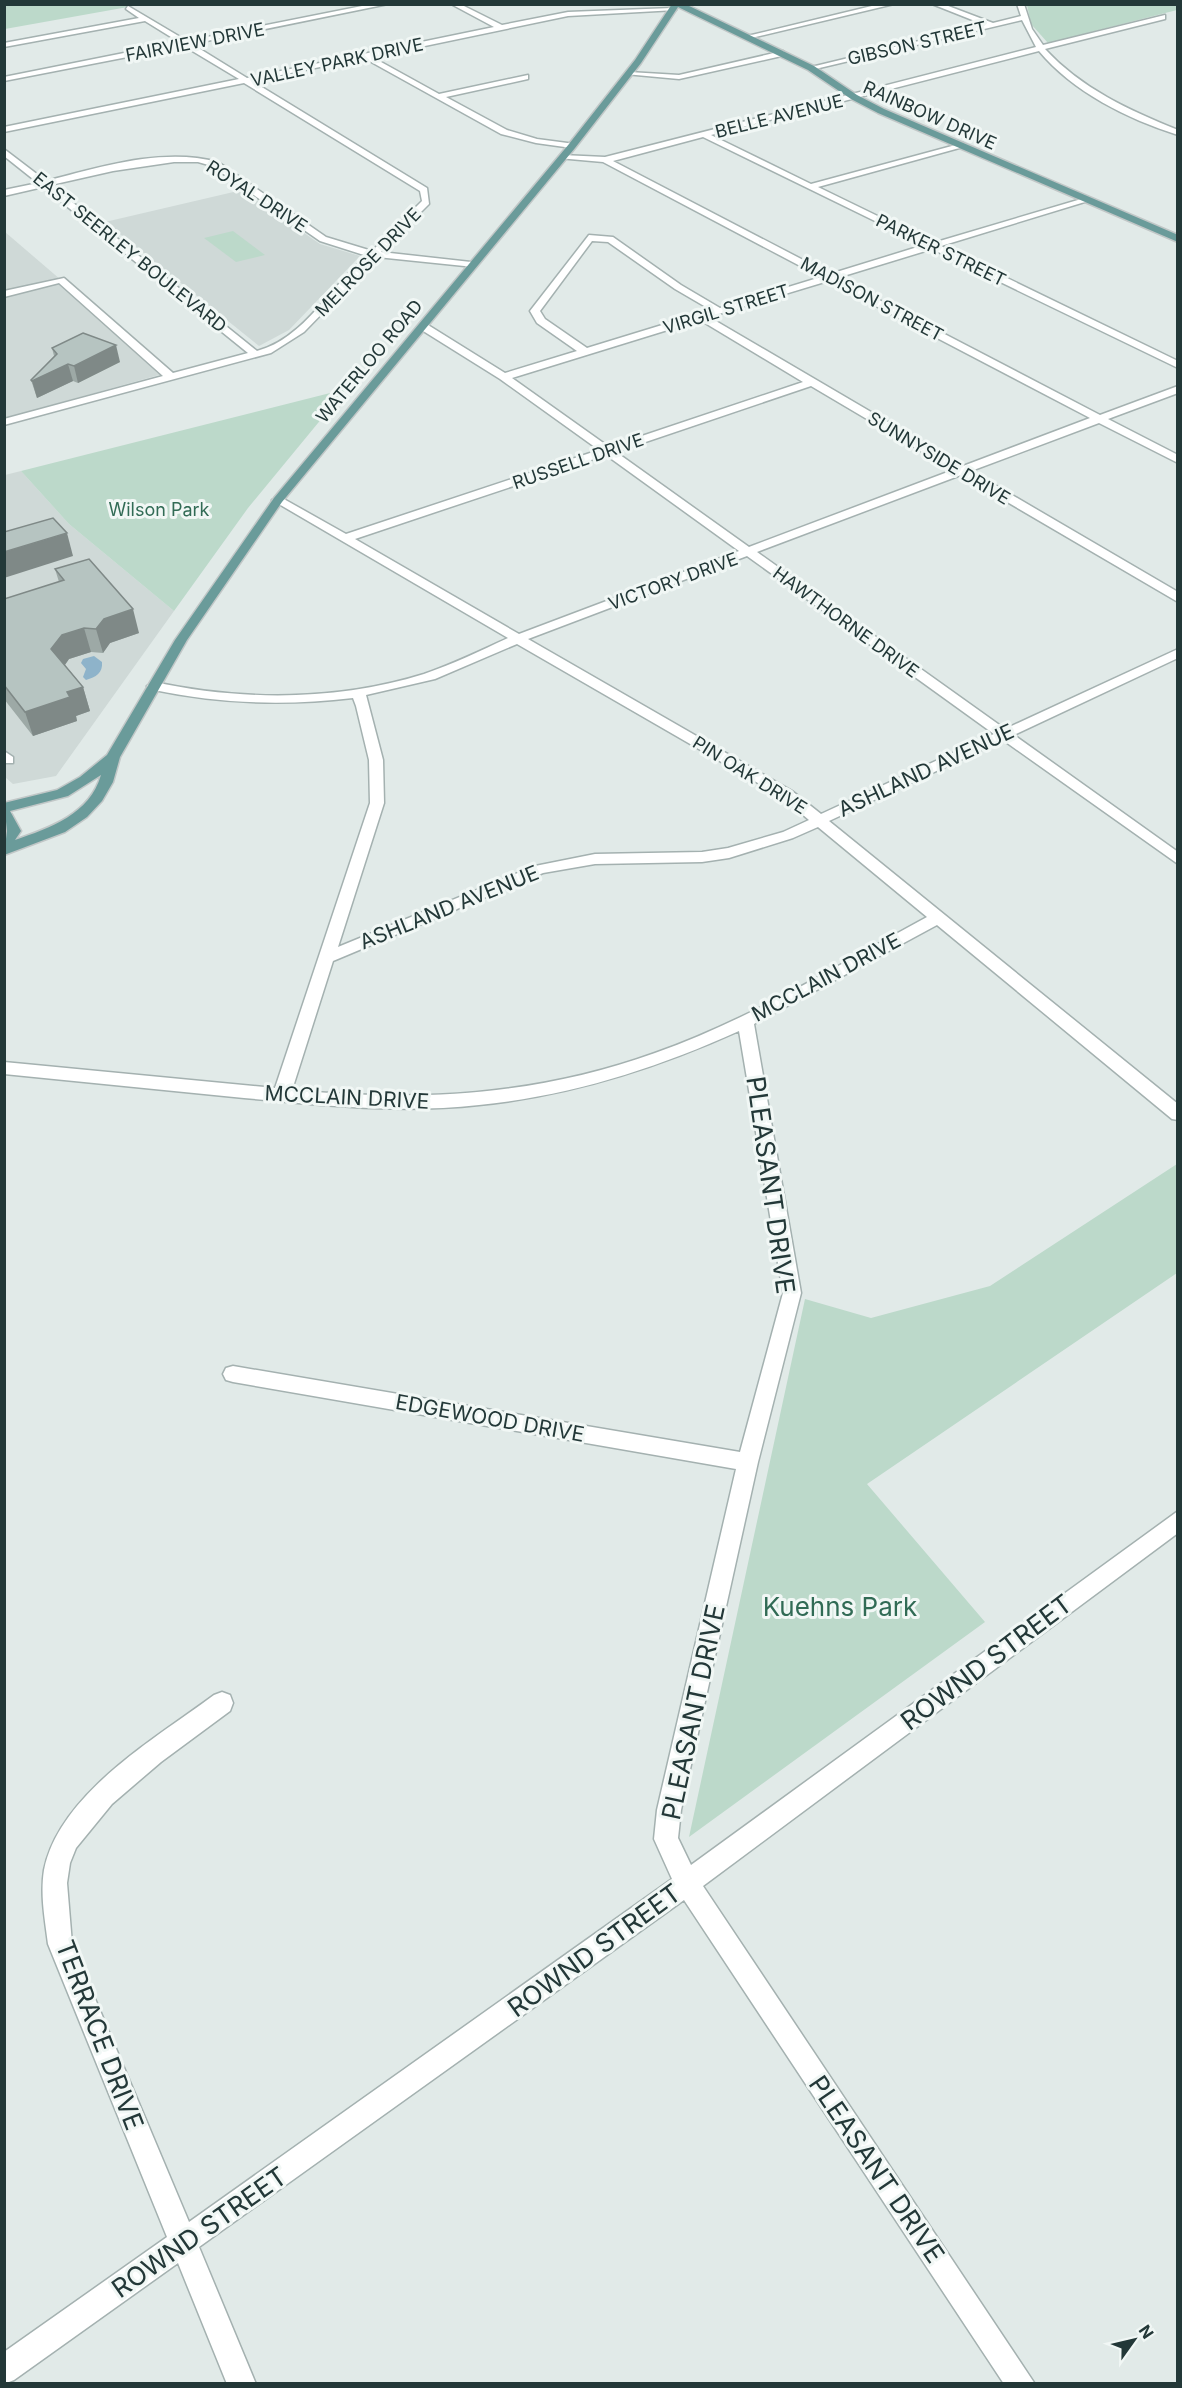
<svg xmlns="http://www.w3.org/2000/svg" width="1182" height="2388" font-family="Inter,sans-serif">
<rect width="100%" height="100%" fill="#e1eae8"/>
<!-- built -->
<g fill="#cfd9d7">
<polygon points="242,190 320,244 360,256 289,330 259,346 105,222"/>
<polygon points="5,232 61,280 166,373 5,418"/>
<polygon points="21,471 69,524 174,611 56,776 13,784 5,777 5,475"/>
</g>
<!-- green -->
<g fill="#bcd9ca">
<polygon points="5,4 139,5 5,29"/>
<polygon points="1177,4 1177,10 1048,43 1031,24 1027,5"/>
<polygon points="233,231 265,255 236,262 204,238"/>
<polygon points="346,389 248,508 174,611 69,524 21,471"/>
<polygon points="1177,1164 1177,1273 867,1484 985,1622 689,1837 805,1299 871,1318 990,1286"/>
</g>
<!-- water -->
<path fill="#8eb3ca" d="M 94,656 L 102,662 C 103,673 96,677 86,680 L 83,677 L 86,669 L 81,663 L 83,659 Z"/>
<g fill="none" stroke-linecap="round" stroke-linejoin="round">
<defs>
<g id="minor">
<path d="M 372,4 L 388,4 L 192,44 L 247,78 L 494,27 L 451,4 L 460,4 L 502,25 L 568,12 L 672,8 L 676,10 L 568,16 L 372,57 L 439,94 L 528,75 L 528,79 L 446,97 L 507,130 L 537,139 L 575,144 L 572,148 L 536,143 L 501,134 L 364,58 L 252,81 L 427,188 L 429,204 L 381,252 L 471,262 L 476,265 L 474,267 L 377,257 L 304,332 L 271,353 L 4,425 L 4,419 L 163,376 L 59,283 L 4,297 L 4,291 L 64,278 L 173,373 L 248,353 L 43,187 L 4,196 L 4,190 L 38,183 L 4,156 L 4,149 L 46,181 C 100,167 163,147 218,162 L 326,237 L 372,251 L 422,201 L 420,191 L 244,83 L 4,132 L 4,127 L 239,79 L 184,46 L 4,81 L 4,77 L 179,42 L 145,21 L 4,47 L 4,43 L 139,18 L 126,9 L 128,6 L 187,41 ZM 174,162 L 198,162 L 212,166 L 320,241 L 367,256 C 331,285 305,338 257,351 L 51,185 L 113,171 Z"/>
<polygon points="880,4 894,4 747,39 743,37"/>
<path d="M 932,4 L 943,4 L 993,23 L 1021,16 L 1017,4 L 1024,4 L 1032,29 L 1043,45 L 1165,15 L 1165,19 L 1045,49 C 1082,89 1129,110 1178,130 L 1178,135 C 1128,119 1073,92 1039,51 L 711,135 L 811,184 L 963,143 L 963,147 L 818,187 L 933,243 L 1088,197 L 1088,201 L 941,246 L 1178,361 L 1178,368 L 932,249 L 837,278 L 1100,415 L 1178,386 L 1178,393 L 1108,419 L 1178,455 L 1178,463 L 1099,423 L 971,471 L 1178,592 L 1178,602 L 961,475 L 757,552 L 1005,729 L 1178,649 L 1178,658 L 1014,735 L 1178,852 L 1178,864 L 1003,740 L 829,821 L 1178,1104 L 1178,1120 L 1172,1119 L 937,925 L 754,1024 L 801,1293 L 758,1462 L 681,1810 L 678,1838 L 691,1865 L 1178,1511 L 1178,1533 L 703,1886 L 1035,2384 L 1004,2384 L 684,1900 L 199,2247 L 256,2384 L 227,2384 L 178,2263 L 14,2380 L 4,2384 L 4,2352 L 167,2237 L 48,1944 C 45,1920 40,1895 44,1870 C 59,1794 156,1738 214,1695 L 222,1692 L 230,1695 L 233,1703 L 230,1711 L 161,1762 L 112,1804 L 76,1848 L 70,1863 L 67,1883 L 72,1944 L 189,2222 L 672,1879 L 654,1839 L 657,1810 L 736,1469 L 233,1382 L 226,1380 L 223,1374 L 226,1368 L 233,1366 L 740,1452 L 783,1293 L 739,1031 C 655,1069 570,1096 479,1105 C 399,1114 322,1105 244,1098 C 164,1090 84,1082 4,1074 L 4,1062 L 275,1088 L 370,803 L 369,760 L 356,706 L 353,698 C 285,706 221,704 154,690 L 147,686 L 154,682 C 243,701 337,701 424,674 C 453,664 480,651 508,638 L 272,500 L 282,498 L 346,534 L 599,450 L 500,379 L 420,329 L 420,325 L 428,325 L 505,373 L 577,351 L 537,323 L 530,311 L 589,235 L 613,237 L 681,285 L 720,308 L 821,277 L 603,162 L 558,158 L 562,155 L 605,157 L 1036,47 L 1022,20 L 811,70 L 807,68 L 985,25 ZM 703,137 L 924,245 L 830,274 L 613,161 ZM 592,241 L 608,242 L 675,289 L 711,310 L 587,348 L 545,319 L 540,311 ZM 828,281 L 1090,418 L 963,466 L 709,317 ZM 700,320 L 803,382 L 609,447 L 512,378 ZM 811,386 L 953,470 L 749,547 L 616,452 ZM 606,455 L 739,551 L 519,634 L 355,539 ZM 747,556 L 994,734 L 821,814 L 792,791 L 528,639 ZM 517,644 L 782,797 L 809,820 L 783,832 L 728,848 L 702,852 L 595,854 L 535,866 L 338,947 L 384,803 L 383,760 L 366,695 L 435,679 ZM 818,827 L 927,917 C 838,965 751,1019 655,1053 C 536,1096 417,1102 292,1090 L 333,961 L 543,873 L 595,864 L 702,862 L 729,858 L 793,838 Z"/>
<polygon points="783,51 786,55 679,79 625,74 629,72 679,75"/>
<polygon points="4,751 13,757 13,763 4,763"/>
</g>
<path id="major" d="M 672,4 L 685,4 L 814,66 L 857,95 L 884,109 L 1178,235 L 1178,242 L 878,113 L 851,99 L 808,70 L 678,7 L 641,63 L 575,148 L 282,502 L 187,640 L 120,757 L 113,782 L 102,801 L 87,817 L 65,832 L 4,855 L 7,831 L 4,803 L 57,790 L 80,777 L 107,755 L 175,640 L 274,498 L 569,144 L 635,60 ZM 101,775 C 90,814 50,828 15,840 L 21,831 L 10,811 L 68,796 Z"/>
</defs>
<!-- minor casing -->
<use href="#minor" stroke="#a4b1b0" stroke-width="3"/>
<!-- major casing -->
<use href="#major" stroke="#c1c7c7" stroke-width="3"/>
<!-- minor -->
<use href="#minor" fill="#fff" fill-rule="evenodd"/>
<!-- major -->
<use href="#major" fill="#6a9b9a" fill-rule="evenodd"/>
</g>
<!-- wall -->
<g fill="#9da9a6">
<polygon points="52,348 120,362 78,383 73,381 37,398 31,380 54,356"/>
<polygon points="55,569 139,633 110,643 103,653 91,652 69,659 65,665 83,687 90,711 76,716 77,721 33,736 4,699 4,599 59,582"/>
</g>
<!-- shaded-wall -->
<g fill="#7f8987">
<polygon points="116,345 120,362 78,383 74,366"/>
<polygon points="68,364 73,381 37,398 32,381"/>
<polygon points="67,533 73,556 4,578 4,552"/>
<polygon points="133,609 139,633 110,643 103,653 96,629 104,619"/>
<polygon points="84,628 91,652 69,659 59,673 51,649 62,635"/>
<polygon points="83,687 90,711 76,716 77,721 33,736 25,712 67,692"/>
</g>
<!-- building -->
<g fill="#b6c4c1" stroke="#7f8987" stroke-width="1.5">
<polygon points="83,333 116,345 74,366 68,364 32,381 31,380 57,354 52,348"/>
<polygon points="53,518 67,533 4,552 4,532"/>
<polygon points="89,559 133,609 104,619 96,629 84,628 62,635 51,649 83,687 67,692 70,697 25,712 4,685 4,599 64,580 55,569"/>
</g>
<g text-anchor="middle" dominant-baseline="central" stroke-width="6" stroke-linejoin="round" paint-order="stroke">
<!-- far-street labels -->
<g font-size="18" fill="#233838" stroke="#f1f7f5">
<text transform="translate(195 42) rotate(-11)">FAIRVIEW DRIVE</text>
<text transform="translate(917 43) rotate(-13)">GIBSON STREET</text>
<text transform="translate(337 62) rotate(-12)">VALLEY PARK DRIVE</text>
<text transform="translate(930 115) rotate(24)">RAINBOW DRIVE</text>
<text transform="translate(779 116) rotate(-14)">BELLE AVENUE</text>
<text transform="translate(257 196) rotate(33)">ROYAL DRIVE</text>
<text transform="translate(941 250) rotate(26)">PARKER STREET</text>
<text transform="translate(130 252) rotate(39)">EAST SEERLEY BOULEVARD</text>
<text transform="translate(368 262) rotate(-46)">MELROSE DRIVE</text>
<text transform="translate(872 299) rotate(28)">MADISON STREET</text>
<text transform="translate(726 309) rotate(-17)">VIRGIL STREET</text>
<text transform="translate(369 361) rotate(-50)">WATERLOO ROAD</text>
<text transform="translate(939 458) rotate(31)">SUNNYSIDE DRIVE</text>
<text transform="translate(578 461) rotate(-19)">RUSSELL DRIVE</text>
<text transform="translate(673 581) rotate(-20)">VICTORY DRIVE</text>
<text transform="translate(846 622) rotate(36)">HAWTHORNE DRIVE</text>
<text transform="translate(750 775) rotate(32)">PIN OAK DRIVE</text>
</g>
<!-- far-park labels -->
<g font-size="18" fill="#316b55" stroke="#f1f7f5">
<text x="159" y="509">Wilson Park</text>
</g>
<!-- street labels -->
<g font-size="21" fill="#233838" stroke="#f1f7f5">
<text transform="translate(926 770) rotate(-25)">ASHLAND AVENUE</text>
<text transform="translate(449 907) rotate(-22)">ASHLAND AVENUE</text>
<text transform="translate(826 977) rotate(-28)">MCCLAIN DRIVE</text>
<text transform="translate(347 1097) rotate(3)">MCCLAIN DRIVE</text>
<text transform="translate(490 1418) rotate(10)">EDGEWOOD DRIVE</text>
</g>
<!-- near-street labels -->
<g font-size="26" fill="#233838" stroke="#f1f7f5">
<text transform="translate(771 1185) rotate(82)">PLEASANT DRIVE</text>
<text transform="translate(986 1662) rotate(-37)">ROWND STREET</text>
<text transform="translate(693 1712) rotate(-78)">PLEASANT DRIVE</text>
<text transform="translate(594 1950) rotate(-36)">ROWND STREET</text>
<text transform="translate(100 2035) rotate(69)">TERRACE DRIVE</text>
<text transform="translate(877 2169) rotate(56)">PLEASANT DRIVE</text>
<text transform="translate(199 2232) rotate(-35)">ROWND STREET</text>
</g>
<!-- near-park labels -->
<g font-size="26" fill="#316b55" stroke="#f1f7f5">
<text x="840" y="1606">Kuehns Park</text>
</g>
</g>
<!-- border -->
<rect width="1182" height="2388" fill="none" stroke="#233838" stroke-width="12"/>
<!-- north arrow -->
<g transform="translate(1134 2340) rotate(56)" stroke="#f1f7f5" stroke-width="4.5" paint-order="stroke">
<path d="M0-4.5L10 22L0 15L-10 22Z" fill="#233838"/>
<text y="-9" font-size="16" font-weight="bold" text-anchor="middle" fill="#233838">N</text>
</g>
</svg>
